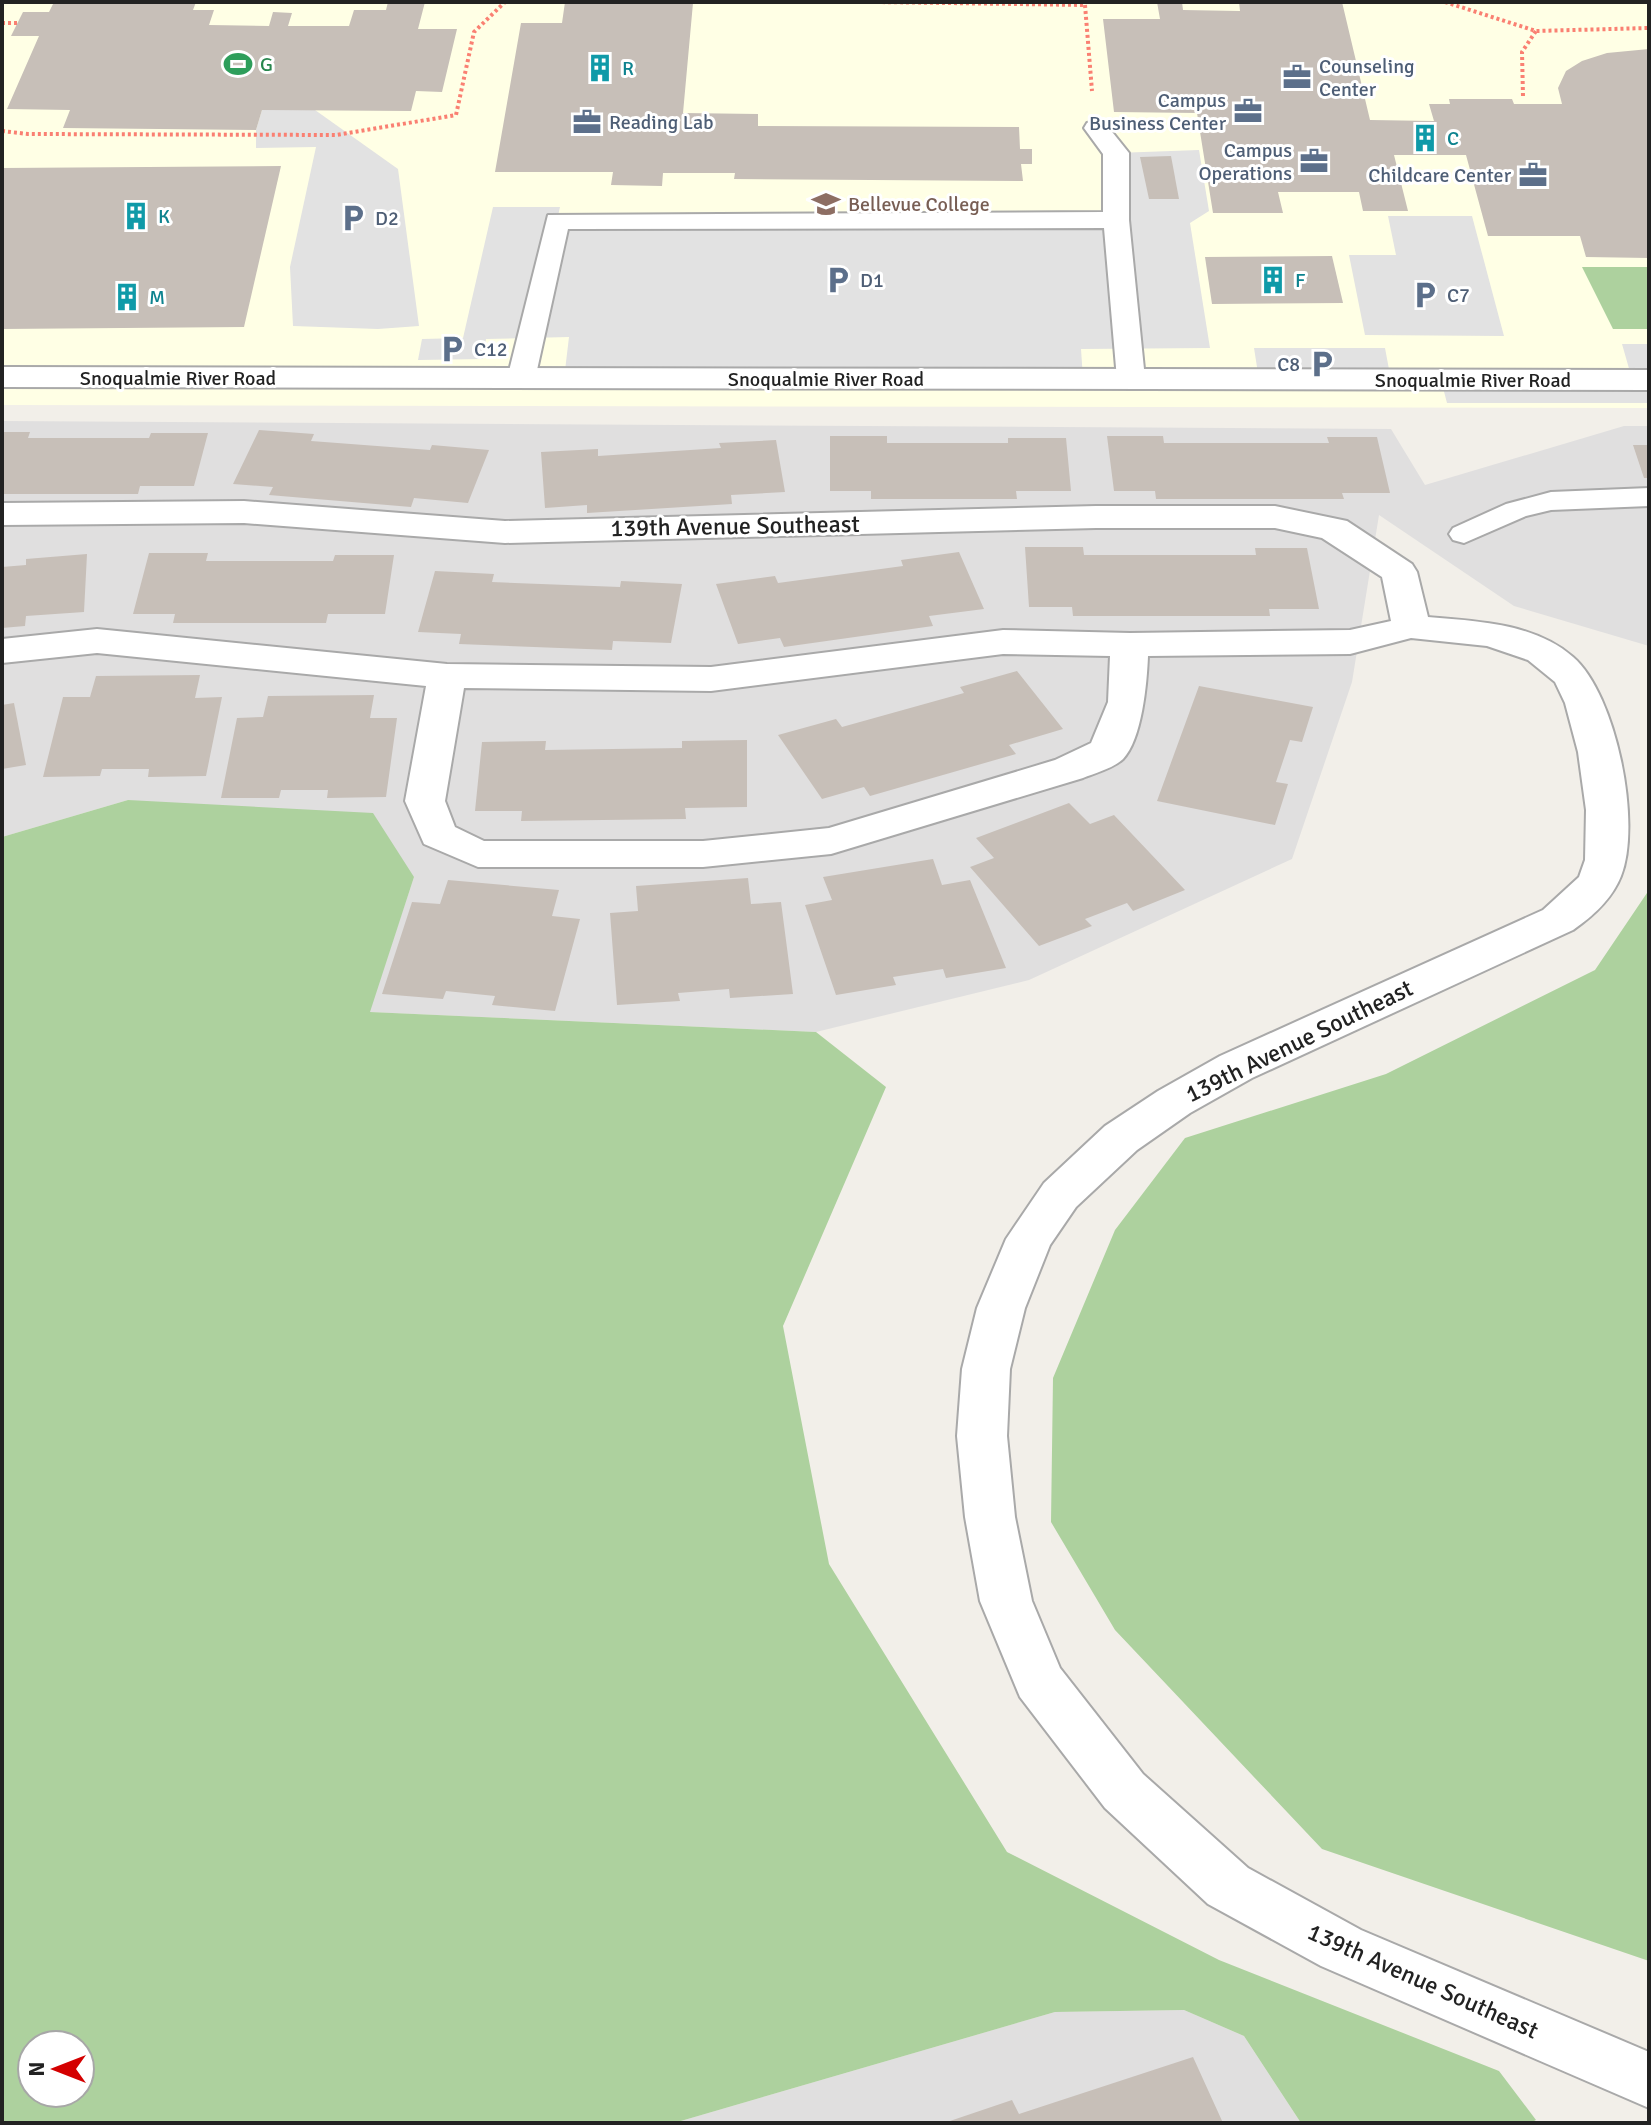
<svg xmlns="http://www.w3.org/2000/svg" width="1651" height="2125" font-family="Signika,sans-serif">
<rect width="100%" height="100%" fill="#f2efe9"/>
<!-- residential -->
<g fill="#e0dfdf">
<polygon points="2,421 1391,429 1425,485 1624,426 1649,426 1649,646 1514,606 1379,515 1352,682 1292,859 1029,980 816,1032 369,1012 414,877 128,800 2,837"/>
<polygon points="1184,2010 1244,2036 1301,2123 674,2123 1055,2012"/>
</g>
<!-- education -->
<polygon fill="#ffffe5" points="2,2 1649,2 1649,408 2,405"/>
<!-- forest -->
<g fill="#add19e" fill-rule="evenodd">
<polygon points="1582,267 1649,267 1649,329 1613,329"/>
<path d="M 128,800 L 373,813 L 414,877 L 370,1012 L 816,1032 L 886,1087 L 783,1326 L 829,1564 L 1007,1852 L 1219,1960 L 1499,2071 L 1536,2120 L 1530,2123 L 1301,2123 L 1244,2036 L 1184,2010 L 1055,2012 L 674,2123 L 2,2123 L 2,837 ZM 32,2045 L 80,2045 L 80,2093 L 32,2093 Z"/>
<polygon points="1649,890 1649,1961 1322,1849 1115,1630 1051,1522 1053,1378 1115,1230 1185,1138 1386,1074 1595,970"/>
</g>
<!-- parking -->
<g fill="#e2e2e2">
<polygon points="262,110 315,110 398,169 419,326 378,329 293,326 290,267 316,147 256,148 256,130"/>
<polygon points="1199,150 1209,211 1190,223 1210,348 1081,349 1083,379 564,379 569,337 486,339 483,359 418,360 422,339 463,338 493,207 560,207 557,220 1116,220 1116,153"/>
<polygon points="1388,216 1472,216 1504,336 1365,335 1349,255 1396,255"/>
<polygon points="1622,344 1649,344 1649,403 1447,403 1441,380 1632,379"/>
<polygon points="1254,348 1385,348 1391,380 1259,380"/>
</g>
<!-- building -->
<g fill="#c7bfb8">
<polygon points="54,2 196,2 193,10 214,10 209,25 269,26 273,12 292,13 288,26 349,26 354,10 386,10 388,2 425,2 418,29 457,29 442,92 416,91 411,111 262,110 256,130 63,128 70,110 7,109 39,36 11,36 23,12 49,12"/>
<polygon points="565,2 693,3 683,113 758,114 758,126 1019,127 1020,149 1032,149 1032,164 1021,164 1023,181 734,179 735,173 663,173 662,186 611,185 613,172 495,172 521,23 562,23"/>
<polygon points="1157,2 1182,2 1183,10 1240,11 1239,2 1342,2 1370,120 1434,121 1429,104 1450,104 1449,99 1512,99 1514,104 1562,104 1558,88 1566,71 1582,61 1607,53 1649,49 1649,258 1586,257 1580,236 1488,236 1466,155 1394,155 1408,211 1363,211 1359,192 1278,192 1283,213 1213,213 1197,113 1114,112 1103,19 1160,19"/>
<polygon points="1171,156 1179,199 1149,199 1140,157"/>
<polygon points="281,166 244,327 2,329 2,168"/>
<polygon points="1332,256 1343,303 1212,304 1205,257"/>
<polygon points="259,430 314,434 311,441 430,450 432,445 489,450 468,503 414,498 411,507 269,495 273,487 233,484"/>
<polygon points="2,432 30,432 28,438 149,438 151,433 208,433 194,486 140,486 138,494 2,494"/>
<polygon points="830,436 887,436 887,443 1008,443 1008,438 1066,438 1071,491 1016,491 1017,499 871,499 871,491 830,491"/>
<polygon points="1107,436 1163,436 1164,443 1329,443 1327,437 1377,437 1390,493 1342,493 1344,499 1156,499 1155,491 1114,491"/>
<polygon points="776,440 785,492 731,495 732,504 587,513 587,505 545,508 541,452 598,449 598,456 721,448 719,443"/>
<polygon points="1633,445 1649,445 1649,478 1644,478"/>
<polygon points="1025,547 1083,547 1084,555 1256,555 1255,548 1307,548 1319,609 1269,609 1270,616 1073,616 1072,607 1029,607"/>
<polygon points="959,552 984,609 929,616 933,626 784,647 780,638 738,644 716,584 775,576 778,583 903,566 901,560"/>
<polygon points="149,553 208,553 206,561 333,561 335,555 394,555 385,614 328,614 326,623 173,623 175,614 133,614"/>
<polygon points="87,554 84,612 26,616 25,626 2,628 2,567 26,565 26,559"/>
<polygon points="435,571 494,574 492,582 620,587 621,581 682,584 671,643 613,641 612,650 459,644 461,634 418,632"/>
<polygon points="1017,671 1063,729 1009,745 1016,754 870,796 864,787 822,799 778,735 836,719 842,727 964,693 960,687"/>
<polygon points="200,675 195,698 222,697 206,776 148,777 149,769 102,769 100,776 43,777 63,697 90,697 96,676"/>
<polygon points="1199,686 1313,707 1302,742 1290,740 1276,782 1288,784 1275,825 1157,801"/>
<polygon points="374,695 370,718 397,718 386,797 327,798 328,790 281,790 279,798 221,798 237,718 263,717 268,696"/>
<polygon points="14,703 26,765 2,769 2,705"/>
<polygon points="747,740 747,807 685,808 686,819 521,821 522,811 475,811 482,742 546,741 545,750 682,748 682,741"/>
<polygon points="1069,803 1090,824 1114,815 1185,890 1133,911 1127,903 1085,919 1092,926 1039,946 970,867 994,858 976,838"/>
<polygon points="933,859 942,885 970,880 1006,968 946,978 943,969 893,977 896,985 836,995 805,905 832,900 823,877"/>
<polygon points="748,878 751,904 781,902 793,994 730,998 729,989 678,993 680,1001 617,1005 610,913 638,911 636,886"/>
<polygon points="448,880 559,890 552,916 580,919 555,1011 492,1005 495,996 446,991 443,999 382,994 412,902 440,904"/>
<polygon points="1193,2057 1223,2123 944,2123 1012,2100 1019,2114"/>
</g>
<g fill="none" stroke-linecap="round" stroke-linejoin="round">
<defs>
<g id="service">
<polygon points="1096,121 1105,123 1129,153 1129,220 1145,379 1141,385 1131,387 1121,385 1117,379 1104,228 568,229 535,379 531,385 521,387 511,385 507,379 548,215 1103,212 1103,154 1084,128 1087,123"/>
<polygon points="1649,488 1649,506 1551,510 1526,516 1464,543 1453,540 1449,534 1453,528 1506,504 1551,492"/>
</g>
<g id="minor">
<polygon points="2,367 1649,370 1649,390 2,387"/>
<path d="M 244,501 L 505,521 L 1096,506 L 1275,506 L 1347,521 L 1412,564 L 1417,572 L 1428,617 C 1476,621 1534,623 1573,657 C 1616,694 1642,823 1621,876 C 1612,899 1593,916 1573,930 L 1252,1078 L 1190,1113 L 1137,1150 L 1076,1207 L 1050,1245 L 1025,1308 L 1010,1369 L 1007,1436 L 1015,1517 L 1032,1601 L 1060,1668 L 1143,1774 L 1248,1868 L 1361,1930 L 1649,2052 L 1649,2108 L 1321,1966 L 1208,1904 L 1105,1808 L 1020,1697 L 980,1601 L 965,1517 L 957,1436 L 962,1369 L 977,1308 L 1006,1239 L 1044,1183 L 1105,1126 L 1158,1091 L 1220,1056 L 1543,910 L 1579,877 L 1585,860 L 1586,810 L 1578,752 L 1565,703 L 1555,682 L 1528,660 L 1487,646 L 1411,638 L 1350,654 L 1148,656 C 1147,683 1142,739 1123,759 C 1114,768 1095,773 1083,778 L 831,854 L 703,867 L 478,867 L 424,844 L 405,801 L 426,686 L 97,653 L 2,663 L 2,639 L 97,629 L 447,664 L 711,667 L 1003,630 L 1130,633 L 1350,630 L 1391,621 L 1382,577 L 1322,538 L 1275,528 L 1096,528 L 505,543 L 244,523 L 2,525 L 2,503 ZM 1003,654 L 1110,656 L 1108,702 L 1091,743 L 1055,760 L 829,828 L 703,841 L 484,841 L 455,827 L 445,801 L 464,688 L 711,691 Z"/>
</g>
</defs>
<!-- service casing -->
<use href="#service" stroke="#a9a9a9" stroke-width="4"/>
<!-- minor casing -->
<use href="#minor" stroke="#a9a9a9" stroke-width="4"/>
<!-- path -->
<g stroke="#fa8072" stroke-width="4" stroke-dasharray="3 3" stroke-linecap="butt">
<polyline points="876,2 1085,5"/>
<polyline points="1445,2 1536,31 1649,28"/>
<polyline points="1085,5 1092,91"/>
<polyline points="2,23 17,23"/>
<polyline points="1523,96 1522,52 1536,31"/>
<polyline points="2,131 28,134 336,135 456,115 474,32 505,2"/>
</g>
<!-- service -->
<use href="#service" fill="#fff" fill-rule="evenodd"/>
<!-- minor -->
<use href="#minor" fill="#fff" fill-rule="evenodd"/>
</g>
<!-- icons -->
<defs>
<symbol id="stadium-bare" viewBox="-9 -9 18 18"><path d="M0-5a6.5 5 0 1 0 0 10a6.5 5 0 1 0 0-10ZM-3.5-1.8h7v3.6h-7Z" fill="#2e9e5b" stroke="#fff" stroke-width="2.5" paint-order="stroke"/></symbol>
<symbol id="building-bare" viewBox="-9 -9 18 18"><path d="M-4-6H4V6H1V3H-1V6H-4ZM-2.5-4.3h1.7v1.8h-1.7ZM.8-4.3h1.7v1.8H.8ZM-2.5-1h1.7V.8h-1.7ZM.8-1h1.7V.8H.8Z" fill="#0f9aa8" stroke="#fff" stroke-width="2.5" paint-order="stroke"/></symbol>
<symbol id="office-bare" viewBox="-9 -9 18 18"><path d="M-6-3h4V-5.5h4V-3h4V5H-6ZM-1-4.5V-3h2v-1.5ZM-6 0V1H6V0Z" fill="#5c6f8a" stroke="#fff" stroke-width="2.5" paint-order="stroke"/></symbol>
<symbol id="university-bare" viewBox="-9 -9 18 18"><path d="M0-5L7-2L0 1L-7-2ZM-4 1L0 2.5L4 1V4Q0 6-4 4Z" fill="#8d6e63" stroke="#fff" stroke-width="2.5" paint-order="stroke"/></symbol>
<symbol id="parking-bare" viewBox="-9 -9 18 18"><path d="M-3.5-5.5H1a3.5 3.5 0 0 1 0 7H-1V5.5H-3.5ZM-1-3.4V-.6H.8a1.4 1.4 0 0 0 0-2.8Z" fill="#5c6f8a" stroke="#fff" stroke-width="2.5" paint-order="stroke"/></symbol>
</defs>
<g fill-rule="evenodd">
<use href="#stadium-bare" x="218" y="44" width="40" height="40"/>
<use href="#building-bare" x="580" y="48" width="40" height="40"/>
<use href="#office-bare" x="1277" y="57" width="40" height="40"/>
<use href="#office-bare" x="1228" y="91" width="40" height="40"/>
<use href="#office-bare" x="567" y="102" width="40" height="40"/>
<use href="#building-bare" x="1405" y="118" width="40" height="40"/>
<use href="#office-bare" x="1294" y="141" width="40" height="40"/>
<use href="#office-bare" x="1513" y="155" width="40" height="40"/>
<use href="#university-bare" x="806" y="184" width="40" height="40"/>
<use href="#building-bare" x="116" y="196" width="40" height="40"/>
<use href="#parking-bare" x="333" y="198" width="40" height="40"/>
<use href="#parking-bare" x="818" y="260" width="40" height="40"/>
<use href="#building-bare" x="1253" y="260" width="40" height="40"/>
<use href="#parking-bare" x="1405" y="275" width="40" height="40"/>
<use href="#building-bare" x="107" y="277" width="40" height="40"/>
<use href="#parking-bare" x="432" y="329" width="40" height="40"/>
<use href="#parking-bare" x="1302" y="344" width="40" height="40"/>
</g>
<g text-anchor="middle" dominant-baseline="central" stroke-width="6" stroke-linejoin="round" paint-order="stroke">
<!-- far-leisure labels -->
<g font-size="20" fill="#27864d" stroke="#fff" text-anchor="start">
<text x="260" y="64">G</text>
</g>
<!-- far-service labels -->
<g font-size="20" fill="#4e5e75" stroke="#fff" text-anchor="start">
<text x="1319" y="66">Counseling<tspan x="1319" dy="23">Center</tspan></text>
<text x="1226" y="100" text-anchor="end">Campus<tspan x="1226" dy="23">Business Center</tspan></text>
<text x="609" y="122">Reading Lab</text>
<text x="1292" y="150" text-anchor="end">Campus<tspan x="1292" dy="23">Operations</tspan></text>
<text x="1511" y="175" text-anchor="end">Childcare Center</text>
<text x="375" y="218">D2</text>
<text x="860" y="280">D1</text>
<text x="1447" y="295">C7</text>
<text x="474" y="349">C12</text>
<text x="1300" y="364" text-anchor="end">C8</text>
</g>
<!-- far-culture labels -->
<g font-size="20" fill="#0d838f" stroke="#fff" text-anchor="start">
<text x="622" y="68">R</text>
<text x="1447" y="138">C</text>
<text x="158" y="216">K</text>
<text x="1295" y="280">F</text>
<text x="149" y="297">M</text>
</g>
<!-- far-education labels -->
<g font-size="20" fill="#785e54" stroke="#fff" text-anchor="start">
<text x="848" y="204">Bellevue College</text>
</g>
<!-- far-street labels -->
<g font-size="20" fill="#222" stroke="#fff">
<text x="178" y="378">Snoqualmie River Road</text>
<text x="826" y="379">Snoqualmie River Road</text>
<text x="1473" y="380">Snoqualmie River Road</text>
</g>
<!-- street labels -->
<g font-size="24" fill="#222" stroke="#fff">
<text transform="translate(735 526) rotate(-1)">139th Avenue Southeast</text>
<text transform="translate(1299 1041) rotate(-26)">139th Avenue Southeast</text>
<text transform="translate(1423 1981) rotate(24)">139th Avenue Southeast</text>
</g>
</g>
<!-- border -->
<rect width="1651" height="2125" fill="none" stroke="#222222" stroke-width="8"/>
<!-- north arrow -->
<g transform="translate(56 2069) rotate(270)"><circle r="38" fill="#ffffff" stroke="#a7a7a7" stroke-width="2"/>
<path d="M0-6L14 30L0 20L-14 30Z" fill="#d40000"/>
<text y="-12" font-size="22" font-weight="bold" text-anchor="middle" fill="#222222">N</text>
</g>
</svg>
